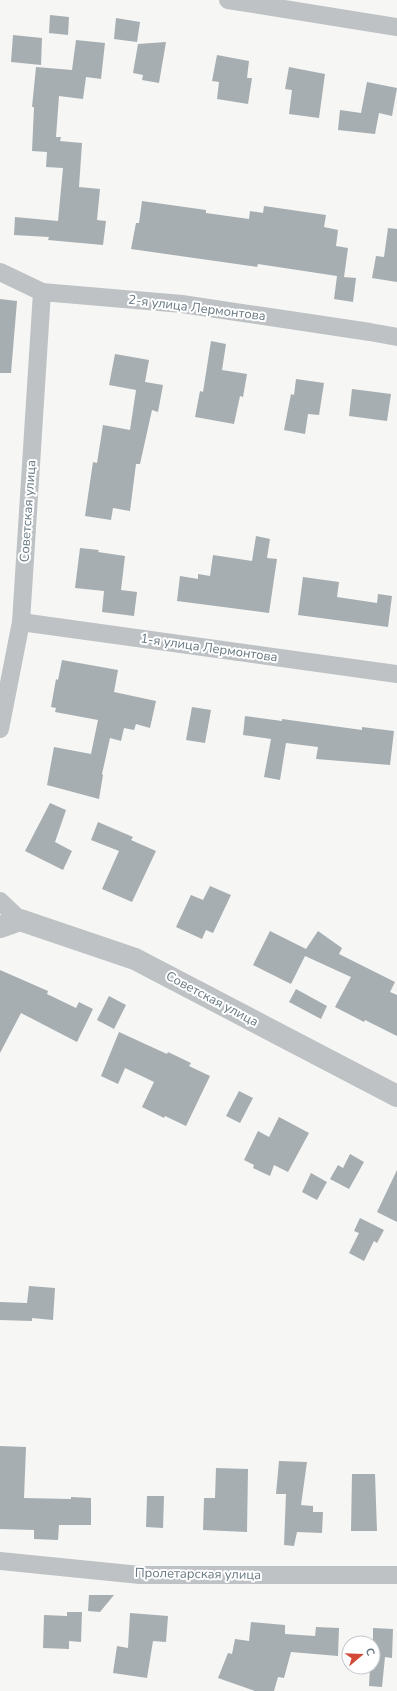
<svg xmlns="http://www.w3.org/2000/svg" width="397" height="1691" font-family="'Nunito Sans',sans-serif">
<rect width="100%" height="100%" fill="#f6f6f4"/>
<!-- building -->
<g fill="#a6aeb2">
<polygon points="50,15 69,17 68,35 49,33"/>
<polygon points="116,18 140,22 137,42 114,39"/>
<polygon points="13,35 42,38 41,65 11,62"/>
<polygon points="76,40 105,43 101,79 86,77 83,99 59,96 56,137 61,137 60,141 82,143 79,187 100,189 97,220 106,221 103,245 48,240 49,237 14,235 15,217 58,221 63,168 46,167 47,152 32,151 34,107 32,107 36,67 72,70"/>
<polygon points="166,42 159,83 142,80 143,75 133,73 138,44"/>
<polygon points="217,55 249,61 247,78 252,78 248,104 217,99 219,82 212,81"/>
<polygon points="289,67 325,74 319,118 289,114 292,90 285,89"/>
<polygon points="367,82 397,88 392,116 379,113 375,134 338,130 340,110 361,113"/>
<polygon points="142,201 206,210 206,213 249,219 250,211 263,213 264,206 326,215 324,227 338,230 336,246 348,248 344,277 356,278 353,302 334,299 337,276 258,264 257,267 131,249 136,223 139,223"/>
<polygon points="388,228 397,229 397,282 372,278 376,256 384,257"/>
<polygon points="0,299 17,301 11,373 0,373"/>
<polygon points="211,341 226,344 222,370 247,374 243,397 240,396 234,424 195,417 200,391 203,392"/>
<polygon points="115,354 149,360 145,382 163,385 158,412 152,410 140,464 136,464 130,511 113,508 111,520 85,516 93,462 97,463 103,425 130,430 136,390 109,385"/>
<polygon points="296,379 324,383 319,415 308,414 305,434 284,430 291,394 294,395"/>
<polygon points="352,389 391,394 387,421 349,416"/>
<polygon points="256,536 270,539 267,558 277,559 269,613 177,601 180,576 198,579 198,574 210,576 213,555 252,561"/>
<polygon points="80,548 99,550 98,552 125,556 121,590 137,592 134,616 102,612 104,591 75,588"/>
<polygon points="303,577 339,582 337,597 377,603 378,594 392,596 388,627 298,615"/>
<polygon points="62,660 118,670 114,692 156,701 150,728 136,724 134,730 124,728 121,741 110,738 102,774 103,775 99,799 47,785 54,747 91,754 98,720 55,712 56,708 51,707 56,679 58,680"/>
<polygon points="192,707 211,710 205,743 186,740"/>
<polygon points="245,716 282,721 282,719 362,730 362,727 394,731 390,765 316,759 318,747 286,743 280,780 264,777 271,739 243,735"/>
<polygon points="50,803 66,810 55,842 72,851 63,870 25,851"/>
<polygon points="98,822 133,837 131,840 156,851 132,902 102,889 119,851 91,840"/>
<polygon points="210,886 231,895 213,933 206,930 202,939 176,927 191,895 203,900"/>
<polygon points="270,931 306,949 318,931 342,948 339,954 395,982 390,992 397,995 397,1036 365,1020 364,1022 335,1007 351,977 305,956 291,984 253,965"/>
<polygon points="0,970 48,991 47,994 76,1008 79,1002 93,1009 77,1042 21,1013 0,1053"/>
<polygon points="296,989 327,1006 321,1019 289,1002"/>
<polygon points="109,996 126,1005 114,1029 97,1020"/>
<polygon points="119,1032 167,1054 168,1052 191,1063 189,1066 210,1076 186,1126 165,1116 164,1118 142,1107 154,1082 125,1068 118,1084 101,1076"/>
<polygon points="239,1091 253,1098 240,1123 226,1116"/>
<polygon points="279,1117 309,1133 288,1172 274,1165 270,1176 253,1168 254,1165 244,1160 258,1131 269,1137"/>
<polygon points="350,1154 364,1162 349,1189 330,1179 338,1165 343,1168"/>
<polygon points="397,1170 397,1222 377,1212"/>
<polygon points="311,1173 327,1182 317,1200 302,1192"/>
<polygon points="360,1218 384,1230 377,1243 374,1241 364,1261 349,1253 359,1233 354,1231"/>
<polygon points="29,1286 55,1288 53,1320 32,1318 32,1321 0,1320 0,1302 27,1303"/>
<polygon points="0,1446 26,1447 24,1498 71,1499 71,1497 91,1498 91,1525 59,1525 58,1540 34,1539 34,1530 0,1529"/>
<polygon points="279,1461 307,1462 301,1505 313,1506 313,1512 323,1512 322,1533 297,1532 294,1546 284,1545 286,1494 276,1494"/>
<polygon points="216,1468 248,1469 247,1532 203,1530 204,1498 215,1498"/>
<polygon points="352,1474 375,1474 377,1531 351,1531"/>
<polygon points="147,1496 164,1496 163,1528 146,1527"/>
<polygon points="89,1595 114,1595 100,1612 88,1611"/>
<polygon points="67,1612 82,1612 81,1642 69,1641 69,1649 43,1648 44,1615 67,1616"/>
<polygon points="130,1613 168,1616 166,1642 153,1641 147,1678 113,1673 117,1646 128,1648"/>
<polygon points="251,1622 285,1625 285,1634 315,1636 316,1627 339,1628 338,1656 291,1652 284,1678 278,1677 274,1691 255,1691 218,1678 228,1653 232,1654 235,1639 249,1641"/>
<polygon points="373,1628 393,1629 392,1658 385,1657 382,1687 369,1686 370,1667 373,1667"/>
</g>
<g fill="none" stroke-linecap="round" stroke-linejoin="round">
<!-- minor -->
<g stroke="#bec2c5" stroke-width="18">
<polyline points="228,0 397,27"/>
<polyline points="0,272 42,292 182,304 370,332 397,337"/>
<polyline points="21,622 397,674"/>
<polyline points="0,729 21,622 42,292"/>
<polyline points="0,901 20,920"/>
<polyline points="0,1561 140,1575 397,1575"/>
</g>
<!-- tertiary -->
<polyline stroke="#bec2c5" stroke-width="22" points="0,927 20,920 135,959 397,1096"/>
</g>
<g text-anchor="middle" dominant-baseline="central" stroke-width="4" stroke-linejoin="round" paint-order="stroke">
<!-- street labels -->
<g font-size="13" fill="#687982" stroke="#fff">
<text transform="translate(197 308) rotate(7)">2-я улица Лермонтова</text>
<text transform="translate(28 511) rotate(-86)">Советская улица</text>
<text transform="translate(209 648) rotate(8)">1-я улица Лермонтова</text>
<text transform="translate(212 999) rotate(28)">Советская улица</text>
<text transform="translate(198 1574) rotate(1)">Пролетарская улица</text>
</g>
</g>
<!-- north arrow -->
<g transform="translate(361 1655) rotate(71)"><circle r="19" fill="#ffffff" stroke="#c3c9cd"/>
<path d="M0-3L7 15L0 10L-7 15Z" fill="#d34937"/>
<text y="-6" font-size="11" font-weight="bold" text-anchor="middle" fill="#687982">С</text>
</g>
</svg>
